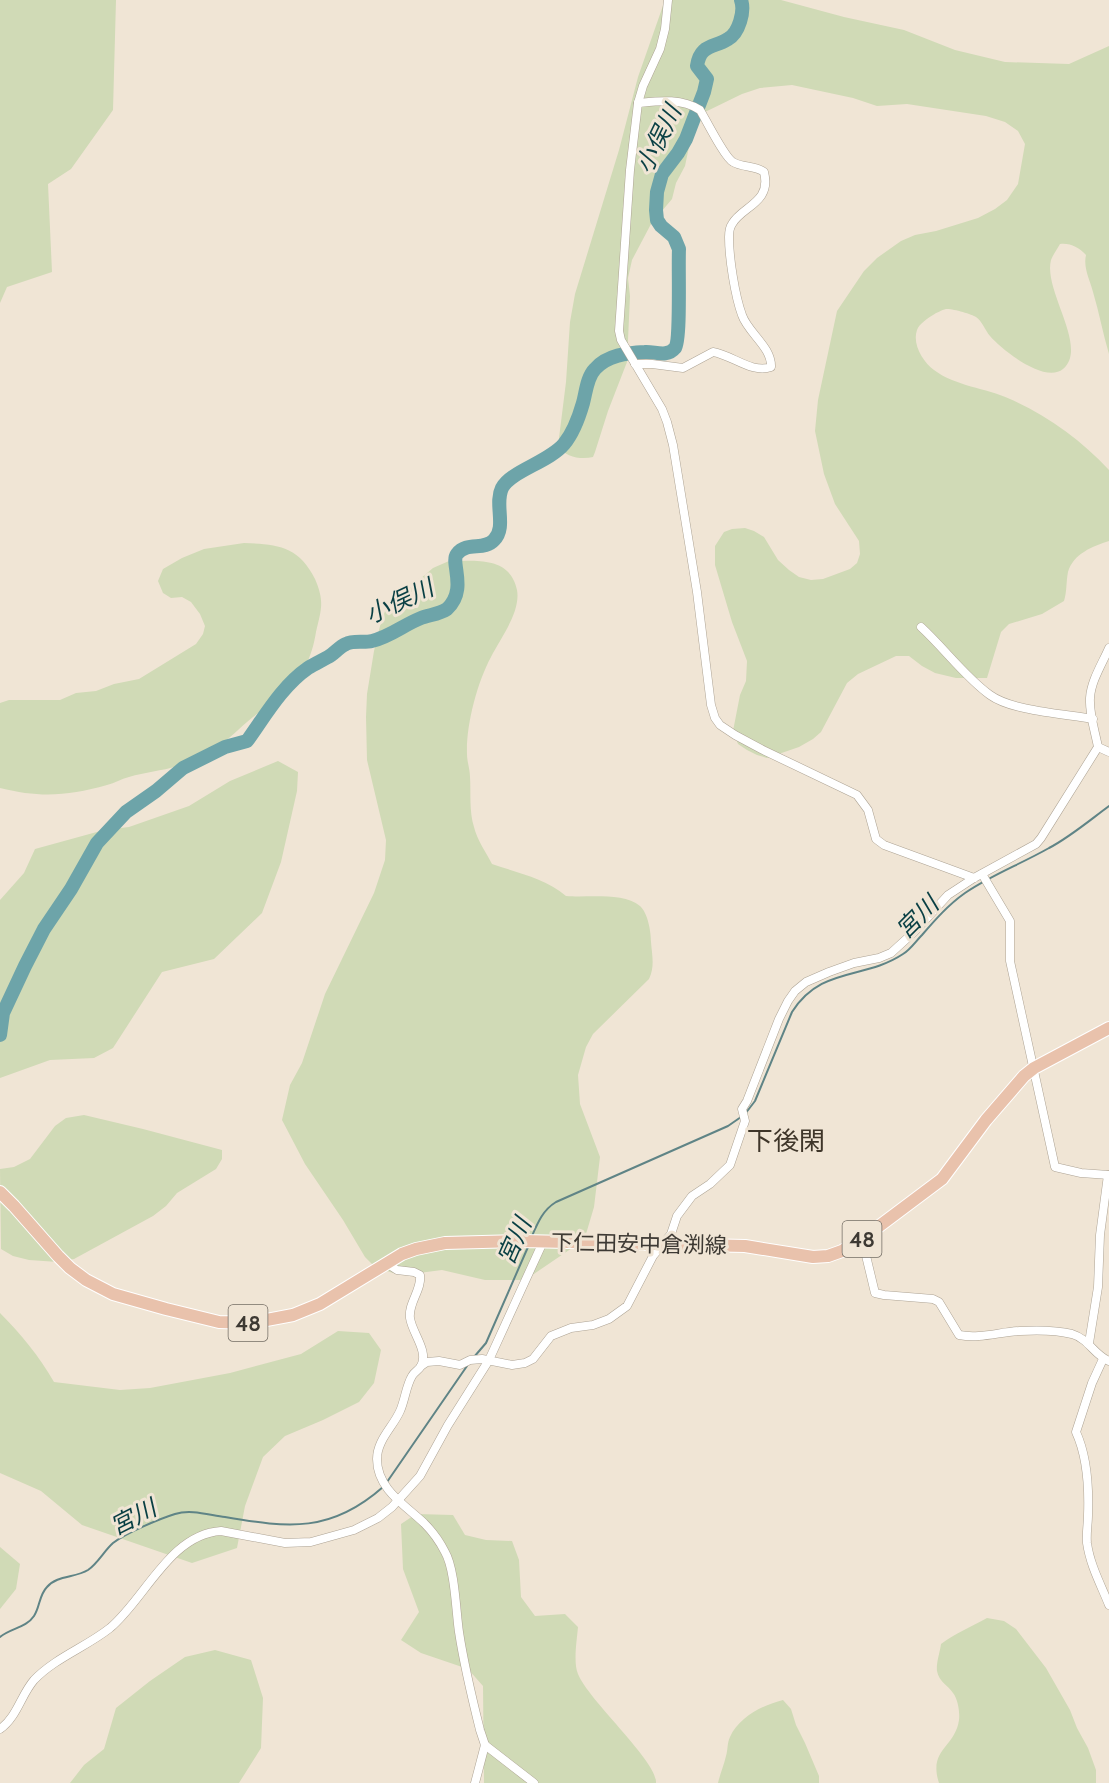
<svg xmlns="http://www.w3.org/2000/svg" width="1109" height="1783" font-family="Cabin,'Noto Sans JP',sans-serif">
<rect width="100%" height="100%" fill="#f0e5d5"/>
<!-- green -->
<g fill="#d0dab6">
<polygon points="0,0 116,0 113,110 71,169 48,184 52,272 7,287 0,303"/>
<path d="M 665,0 L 781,0 L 844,17 L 904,30 L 955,50 L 1005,62 L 1069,64 L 1109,46 L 1109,354 C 1103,334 1099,312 1093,292 C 1090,280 1083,268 1086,255 C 1078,247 1071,243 1060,244 C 1057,249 1053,255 1051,260 C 1043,291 1089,347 1063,369 C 1045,384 1002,350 990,336 C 985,330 982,321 976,317 C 972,314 951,308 946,309 C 942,310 936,313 933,315 C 928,318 919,324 917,330 C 912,344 923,362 934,370 C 955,386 986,388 1010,399 C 1048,416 1081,440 1109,470 L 1109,541 C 1093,546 1073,554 1068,572 C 1066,582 1067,592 1064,601 L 1042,614 L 1009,624 L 1001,632 L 987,678 L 956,678 L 935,673 L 922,666 L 909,656 L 896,656 L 858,674 L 847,683 L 821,732 L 813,739 L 799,747 L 767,758 L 757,755 L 747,750 L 738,744 L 733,731 L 740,695 L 746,681 L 747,661 L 732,622 L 715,565 L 715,546 L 724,532 L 732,529 L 745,528 L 754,531 L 764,537 L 778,560 L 789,570 L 799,577 L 811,580 L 823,579 L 850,569 L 857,563 L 860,554 L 859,541 L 835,504 L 824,474 L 815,431 L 818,400 L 837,311 L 864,271 L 877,258 L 901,241 L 915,235 L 936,231 L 978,218 L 995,209 L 1007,200 L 1018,184 L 1025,144 L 1018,131 L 1005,122 L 986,116 L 907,104 L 877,106 L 853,98 L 792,85 L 760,88 L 742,94 L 703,113 L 694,123 L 685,166 L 676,183 L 672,199 L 651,224 L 632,260 L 628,278 L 630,296 L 627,362 L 608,411 L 595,452 L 593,457 C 581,460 565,457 558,446 L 566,382 L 570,322 L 575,294 L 619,150 L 638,77 Z"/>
<path d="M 244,543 C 277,544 299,546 315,579 C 325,602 321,610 316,632 C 314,644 311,656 305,666 C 293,687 271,703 253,717 C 240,727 229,740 214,749 C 203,755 189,761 177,766 C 162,771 145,772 129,777 C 121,779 115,783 107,785 C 68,796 40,798 0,788 L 0,703 L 9,700 L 60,700 L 76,693 L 96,691 L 114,684 L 139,679 L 196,644 L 203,634 L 205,626 L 200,614 L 191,602 L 182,597 L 171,598 L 163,593 L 158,581 L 163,569 L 182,558 L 204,549 Z"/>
<path d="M 449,561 C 476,561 510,556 517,590 C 521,612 500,639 491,657 C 477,683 466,725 467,754 C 467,762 470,769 470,777 C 471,793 469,811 474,827 C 477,840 486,852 492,864 C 518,873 545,878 566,896 C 587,898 623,892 640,906 C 648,913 651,932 651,942 C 652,955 655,967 649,979 L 593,1034 L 586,1047 L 578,1075 L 580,1104 L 600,1157 L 594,1207 L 586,1234 L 578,1244 L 525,1280 L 485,1280 L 442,1270 L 411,1274 L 393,1273 L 375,1267 L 365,1257 L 343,1220 L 305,1164 L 282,1120 L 290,1085 L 302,1063 L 325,994 L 374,893 L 385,860 L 386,840 L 367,760 L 366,717 L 367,694 L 374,651 L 380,626 L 385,611 L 393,602 L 433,568 Z"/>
<polygon points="278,761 298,772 297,791 281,862 262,913 214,959 162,972 113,1048 94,1058 50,1060 0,1078 0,900 24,873 35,849 104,830 129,827 189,806 230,781"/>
<polygon points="84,1115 143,1129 222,1150 222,1159 216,1169 177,1193 166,1206 153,1216 74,1259 58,1262 29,1260 13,1256 1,1249 0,1169 14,1167 30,1159 55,1126 66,1118"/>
<path d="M 0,1313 C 21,1334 39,1356 54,1382 L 120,1390 L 150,1388 L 230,1373 L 301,1354 L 338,1331 L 369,1333 L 381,1350 L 374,1383 L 359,1402 L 323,1420 L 285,1436 L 263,1457 L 245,1506 L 237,1548 L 192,1563 L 82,1525 L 41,1491 L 0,1473 Z"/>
<path d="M 416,1514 L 453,1515 L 465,1535 L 486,1540 L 512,1541 L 519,1560 L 521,1597 L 535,1616 L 565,1614 L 578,1627 C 577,1639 573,1663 578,1674 C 589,1701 658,1762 656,1783 L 484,1783 L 483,1686 L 468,1669 L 421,1653 L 401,1640 L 419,1612 L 403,1569 L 401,1524 Z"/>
<polygon points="0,1547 20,1564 16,1589 0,1609"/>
<path d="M 987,1618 L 1004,1621 L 1016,1629 L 1046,1668 L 1070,1710 L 1077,1728 L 1088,1748 L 1096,1770 L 1096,1783 L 939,1783 C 928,1749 955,1748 959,1720 C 960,1713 958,1699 953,1693 C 948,1685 939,1682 937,1671 C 936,1663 940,1652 941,1644 C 956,1633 971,1627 987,1618 Z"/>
<polygon points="215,1650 251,1660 263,1698 261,1748 239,1783 70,1783 84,1765 104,1749 116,1708 150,1681 185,1657"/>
<path d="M 783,1700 L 791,1709 L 796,1725 L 805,1743 L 819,1776 L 819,1783 L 718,1783 C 720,1774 724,1765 726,1756 C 728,1750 727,1743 730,1737 C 739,1717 763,1705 783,1700 Z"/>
</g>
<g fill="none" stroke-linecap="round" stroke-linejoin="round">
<!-- stream -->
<g stroke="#5f8486" stroke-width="2">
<path d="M 745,1114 L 755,1101 L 792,1012 C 821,966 864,980 903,954 C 910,950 916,941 922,935 C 935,920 948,905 965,893 C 991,875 1021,864 1049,848 C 1070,837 1090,820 1109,806"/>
<path d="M 532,1236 C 538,1222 543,1210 556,1202 L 728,1126 L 741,1117"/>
<polyline points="474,1357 486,1343 528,1247"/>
<polyline points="387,1482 467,1366"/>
<path d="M 0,1637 C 11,1628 26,1628 34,1616 C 40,1607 39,1595 47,1587 C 57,1575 75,1578 88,1570 C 98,1563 104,1551 113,1543 C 126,1533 159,1519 175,1514 C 191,1509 209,1515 225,1517 C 289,1528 331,1533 383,1487"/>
</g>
<!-- river -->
<path stroke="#6da4a9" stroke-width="14" d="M 0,1035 L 3,1013 L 25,966 L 44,929 L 71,889 L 97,843 L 126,812 L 156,791 L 183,768 L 225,747 L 247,741 C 265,716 282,686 308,668 C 314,664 321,661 328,657 C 334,654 339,647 346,644 C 353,640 364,643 372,641 C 390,637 405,624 421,618 C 429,615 440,614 447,609 C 468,589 450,563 457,554 C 467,541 484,551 494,540 C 507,527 494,504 502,488 C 511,471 549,462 564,444 C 574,432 579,417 583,403 C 586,392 587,377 595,369 C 607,355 627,353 645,352 C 654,351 667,358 675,348 C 681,340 678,265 679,249 L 674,237 L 661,226 L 657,220 L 656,210 L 657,192 L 662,174 L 678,153 L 686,139 L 704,92 L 707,79 L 697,66 C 700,44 714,48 728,39 C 739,33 745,11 741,0"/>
<defs>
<g id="street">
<polyline points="668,0 665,29 660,49 643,86 638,103 630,170 619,331 621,340 662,409 667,422 673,445 697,592 711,705 715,718 720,725 735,735 763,750 857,795 868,810 876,839 884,845 974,878"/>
<path d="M 635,364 L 652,364 L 683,368 L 713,352 C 732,355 752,374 771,367 C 772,347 748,333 742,315 C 735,296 729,258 729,237 C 729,233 730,227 732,224 C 742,206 772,203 764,172 C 755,165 743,168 733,162 C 725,158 706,120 700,110 C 681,98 659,101 638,103"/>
<path d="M 921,627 C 944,648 965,677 990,695 C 1012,711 1065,714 1093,719"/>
<polyline points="1098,747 1109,752"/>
<polyline points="982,874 1010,921 1010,961 1055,1167 1081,1173 1109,1175"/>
<path d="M 862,1239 L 875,1293 L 884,1295 L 933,1299 L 939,1302 L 959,1335 C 980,1339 999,1332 1020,1331 C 1037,1330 1055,1330 1072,1334 C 1089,1339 1094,1355 1109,1361"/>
<path d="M 388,1264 L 397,1270 L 414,1272 L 420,1275 C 422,1290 408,1303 410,1318 C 412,1333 429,1351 421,1366 C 419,1370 414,1372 412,1376 C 406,1386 405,1400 400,1411 C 393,1427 377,1440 377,1459 C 377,1489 405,1505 424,1523 C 432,1531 440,1542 445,1552 C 455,1569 456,1612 459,1632 C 464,1665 472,1698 480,1730 L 485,1745 L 475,1783"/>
<polyline points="1089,1343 1098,1287 1100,1235 1108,1175"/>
<path d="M 1103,1359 L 1092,1383 L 1076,1432 C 1087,1456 1089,1488 1088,1515 C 1088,1524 1086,1534 1087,1543 C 1090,1565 1101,1585 1109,1605"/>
<path d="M 421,1366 L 427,1362 L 439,1361 L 460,1365 L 470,1360 L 482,1359 L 512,1365 L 525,1363 L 533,1359 L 551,1336 L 571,1328 L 593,1325 L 609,1319 L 627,1306 L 653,1256 L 671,1234 L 677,1216 L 692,1196 L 710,1184 L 730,1165 L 745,1121 L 742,1109 L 747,1101 L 779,1019 L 788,1001 L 795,991 L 806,982 L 829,972 L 854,963 L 879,958 L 891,953 L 914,932 L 948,895 L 974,878 L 1036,844 L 1041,838 L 1098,747 C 1095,731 1089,714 1090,698 C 1091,681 1102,664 1109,648"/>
<path d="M 0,1729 C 17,1717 21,1695 34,1680 C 55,1658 86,1647 110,1628 C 145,1599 170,1534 221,1531 L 285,1543 L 311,1542 L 354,1530 L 378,1518 L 392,1507 L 420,1476 L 448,1425 L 489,1360 L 543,1242"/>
<polyline points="485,1745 534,1783"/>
</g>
<polyline id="primary" points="0,1192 14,1206 58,1256 70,1268 86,1280 113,1294 166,1309 219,1322 251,1323 293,1315 320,1304 402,1254 416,1249 445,1243 523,1241 745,1246 813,1257 828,1256 842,1251 862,1239 942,1179 986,1120 1024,1076 1034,1068 1109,1028"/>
</defs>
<!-- street casing -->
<use href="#street" stroke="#ada394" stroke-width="9"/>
<!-- primary casing -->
<use href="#primary" stroke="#fff" stroke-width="14"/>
<!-- street -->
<use href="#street" stroke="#fff" stroke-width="8"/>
<!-- primary -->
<use href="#primary" stroke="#e9c2ac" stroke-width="12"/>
</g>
<g text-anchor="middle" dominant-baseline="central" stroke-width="6" stroke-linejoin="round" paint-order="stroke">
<!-- shield labels -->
<g fill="#f0e5d5" stroke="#736d64" stroke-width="1.5">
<rect x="842.5" y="1221" width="39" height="36" rx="4.5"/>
<rect x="228.5" y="1305" width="39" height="36" rx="4.5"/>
</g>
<g font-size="21" font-weight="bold" fill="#3d3933">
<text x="862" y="1239">48</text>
<text x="248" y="1323">48</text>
</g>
<!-- street labels -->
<g font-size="22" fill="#3d3933" stroke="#f0e5d5">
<text transform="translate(639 1244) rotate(1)">下仁田安中倉渕線</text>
</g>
<!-- water labels -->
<g font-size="24" font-style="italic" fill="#093f44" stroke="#f0e5d5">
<text transform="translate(658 139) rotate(-64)">小俣川</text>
<text transform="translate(399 601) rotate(-25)">小俣川</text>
<text transform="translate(917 917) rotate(-45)">宮川</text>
<text transform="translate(514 1241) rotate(-66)">宮川</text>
<text transform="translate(133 1517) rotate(-27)">宮川</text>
</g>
<!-- quarter labels -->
<g font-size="26" fill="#3f362a" stroke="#f0e5d5">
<text x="786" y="1141">下後閑</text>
</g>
</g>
</svg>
